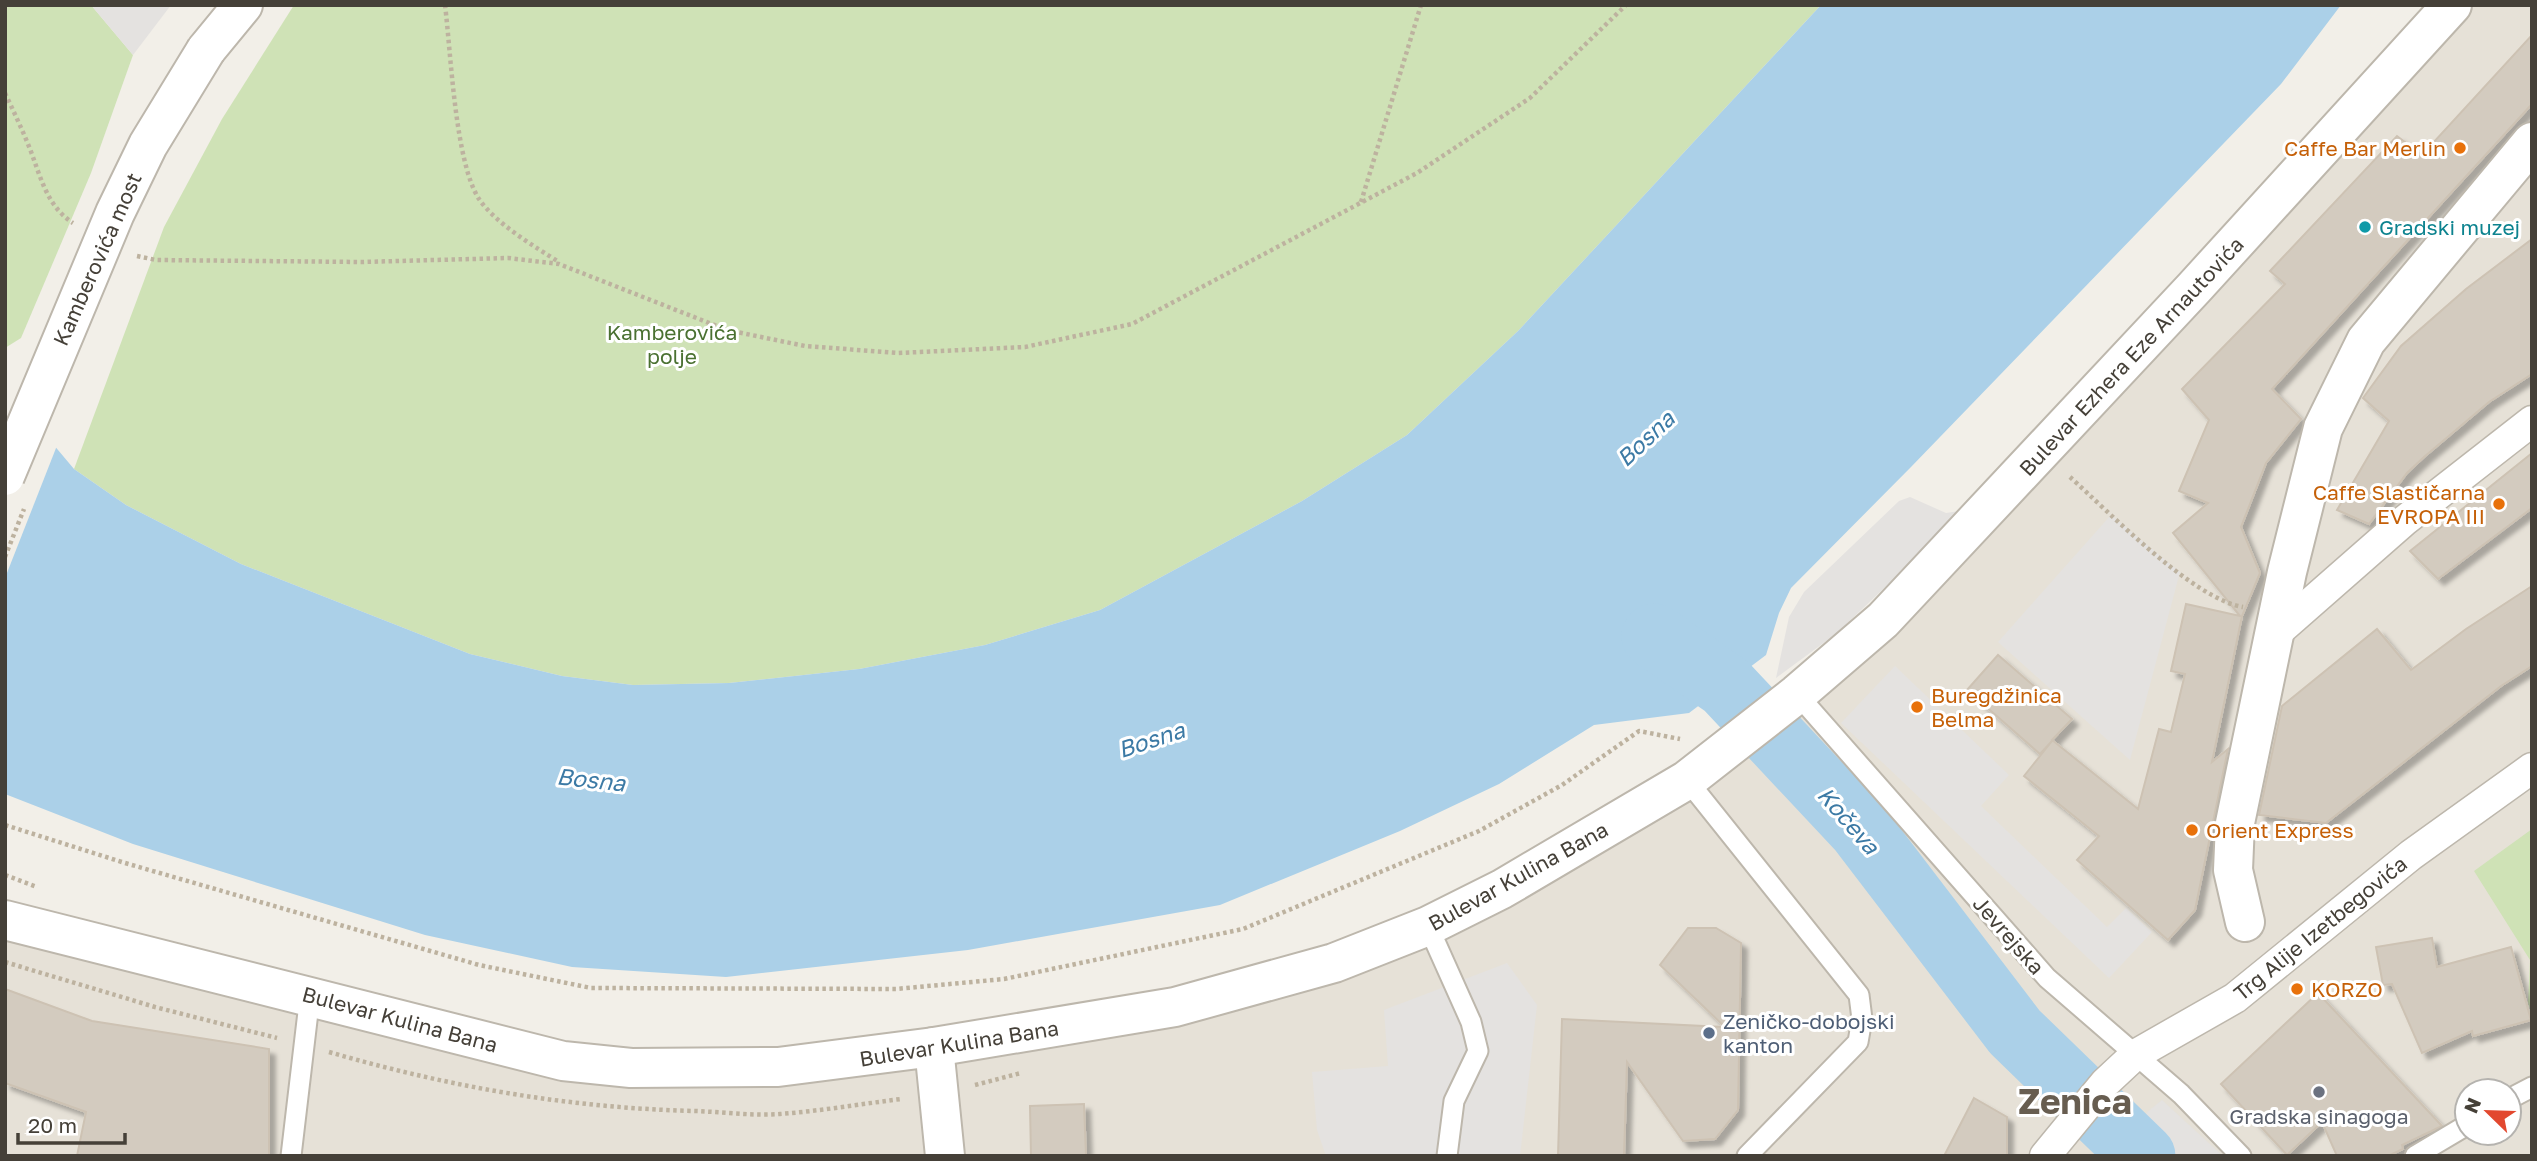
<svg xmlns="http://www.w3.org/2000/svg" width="2537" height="1161" font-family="'Golos Text',sans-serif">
<defs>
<filter id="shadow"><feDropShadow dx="6" dy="6" stdDeviation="2" flood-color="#0004"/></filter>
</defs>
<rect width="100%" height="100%" fill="#f2efe8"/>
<!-- residential -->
<path fill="#e6e1d7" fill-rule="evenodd" d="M 2452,5 L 2532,5 L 2532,1156 L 5,1156 L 5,910 L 631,1068 L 1175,1007 L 1502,889 L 1792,687 ZM 2467,1091 L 2509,1091 L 2509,1133 L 2467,1133 Z"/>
<!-- green -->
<g fill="#cfe2b6">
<polygon points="5,5 91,5 133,55 91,173 21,338 5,348"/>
<polygon points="294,5 1821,5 1518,331 1407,435 1302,501 1100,610 985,645 859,669 729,683 633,685 562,676 470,654 241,564 126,505 74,469 164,227 222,119"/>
<polygon points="2532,829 2532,1015 2528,1002 2530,960 2474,871"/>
</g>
<!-- parking -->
<g fill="#e4e2e0">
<polygon points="91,5 171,5 133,55"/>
<polygon points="1910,497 1946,513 1966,510 1837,633 1776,678 1789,617 1804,592 1899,501"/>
<polygon points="2111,515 2180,572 2130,760 1998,642"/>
<polygon points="1895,666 2009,775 1981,806 2107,927 2126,908 2152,932 2109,978 1841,723"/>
<polygon points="1507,963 1537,1005 1520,1156 1326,1156 1317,1130 1312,1072 1388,1066 1384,1010"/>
<polygon points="2162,1100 2223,1156 2171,1156 2155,1140 2146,1113"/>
</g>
<!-- water -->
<polygon fill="#abd0e8" points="1821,5 2341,5 2281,84 1911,467 1791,588 1779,613 1766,655 1689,713 1594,725 1499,784 1400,831 1220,905 968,950 726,977 572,967 425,935 133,844 5,794 5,387 74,469 126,505 241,564 470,654 562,676 633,685 729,683 859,669 985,645 1100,610 1302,501 1407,435 1518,331"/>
<!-- pier -->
<polygon fill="#f2efe8" points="9,385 58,443 5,578 5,394"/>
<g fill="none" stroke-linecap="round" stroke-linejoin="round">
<!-- river -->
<polyline stroke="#abd0e8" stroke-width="65" points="1654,636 1726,686 1860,829 2015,1032 2143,1156"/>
</g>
<!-- building -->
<g fill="#d3cbbf" stroke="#cdc2b3" stroke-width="2" filter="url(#shadow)">
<polygon points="2532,35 2532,104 2272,389 2301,419 2266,463 2241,527 2260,573 2242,616 2212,762 2228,749 2195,910 2168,940 2077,860 2099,836 2024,776 2052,741 2040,754 1967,690 1998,655 2072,719 2052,740 2138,809 2159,729 2171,732 2185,674 2171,671 2186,604 2240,616 2173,533 2208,503 2179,491 2209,420 2182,389 2285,284 2270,271 2397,136 2422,155"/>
<polygon points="2532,239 2532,374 2489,402 2424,457 2407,473 2369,524 2337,510 2389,421 2363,398 2401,346 2466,289"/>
<polygon points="2532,453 2532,508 2438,579 2410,551"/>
<polygon points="2532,586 2532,666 2501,686 2326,823 2259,815 2282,706 2377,629 2411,670 2466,629"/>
<polygon points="1688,928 1716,928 1741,943 1738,1110 1715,1139 1683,1141 1627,1062 1624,1156 1558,1156 1562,1019 1725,1027 1660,965"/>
<polygon points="2432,938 2437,967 2511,947 2531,1020 2473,1036 2472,1031 2422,1053 2392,984 2383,985 2376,947"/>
<polygon points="5,989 92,1021 269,1049 269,1156 77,1156 86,1112 5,1083"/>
<polygon points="2318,993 2399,1080 2442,1126 2402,1145 2403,1149 2388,1156 2337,1156 2322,1122 2287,1155 2221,1084"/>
<polygon points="1974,1098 2007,1117 2007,1156 1944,1156"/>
<polygon points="1084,1104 1086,1156 1031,1156 1030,1106"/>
</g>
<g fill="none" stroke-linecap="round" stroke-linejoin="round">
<defs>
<g id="service">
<polyline points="1797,694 2047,978 2181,1094 2241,1156"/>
<polyline points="1687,780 1859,995 1862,1019 1858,1042 1747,1156"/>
<polyline points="1428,926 1471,1022 1478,1051 1454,1101 1447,1156"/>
<polyline points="2509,1099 2532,1087"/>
<polyline points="291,1156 310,995"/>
<polyline points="2415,1156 2467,1125"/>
</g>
<g id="pedestrian">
<polyline points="2274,635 2404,521 2532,421"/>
<polyline points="2045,1156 2105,1083 2135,1055 2235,998 2411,855 2532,768"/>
</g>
<g id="minor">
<polyline points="2245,922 2233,870 2235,823 2287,572 2323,428 2366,341 2532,142"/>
<polyline points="934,1047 945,1156"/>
</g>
<g id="tertiary">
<polyline points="206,50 243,5"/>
<polyline points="5,920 563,1061 631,1068 778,1067 934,1047 1175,1007 1334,963 1428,926 1502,889 1687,780 1797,694 1883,620 2194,288 2452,5"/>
</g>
</defs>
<!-- service casing -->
<use href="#service" stroke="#bdb7ac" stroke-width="23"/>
<!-- pedestrian casing -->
<use href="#pedestrian" stroke="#bdb7ac" stroke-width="33"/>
<!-- minor casing -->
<use href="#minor" stroke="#bdb7ac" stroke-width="42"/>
<!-- tertiary casing -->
<use href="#tertiary" stroke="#bdb7ac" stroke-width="42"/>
<!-- path -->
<g stroke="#bdb29f" stroke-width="4.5" stroke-dasharray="3.5 3.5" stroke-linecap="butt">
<path d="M 445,5 C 451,53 455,162 479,199 C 495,223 535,247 559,262"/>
<path d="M 5,93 C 13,110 21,127 28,144 C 40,173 45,205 73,223"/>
<polyline points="1361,202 1421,5"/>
<polyline points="137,256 156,260 362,262 508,258 559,264 727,330 805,346 898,353 1025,347 1132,324 1417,173 1530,98 1626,5"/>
<path d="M 2070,477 C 2109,512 2193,599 2243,607"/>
<polyline points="5,825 125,863 479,965 591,988 896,989 1004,979 1243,929 1479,831 1562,785 1639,731 1680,739"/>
<polyline points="5,875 37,887"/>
<polyline points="5,962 155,1007 277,1038"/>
<path d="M 329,1052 C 450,1087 569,1108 695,1111 C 723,1112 752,1116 780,1114 C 820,1111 861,1104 901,1099"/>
<polyline points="975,1085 1021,1073"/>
</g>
<!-- service -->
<use href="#service" stroke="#fff" stroke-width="19"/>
<!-- pedestrian -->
<use href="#pedestrian" stroke="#fff" stroke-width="30"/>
<!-- minor -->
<use href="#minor" stroke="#fff" stroke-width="38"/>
<!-- tertiary -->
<use href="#tertiary" stroke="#fff" stroke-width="38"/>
<defs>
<polyline id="tertiary-bridge" points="5,476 115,213 148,145 206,50"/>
</defs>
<!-- tertiary-bridge casing -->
<use href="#tertiary-bridge" stroke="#bdb7ac" stroke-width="42" stroke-linecap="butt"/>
<!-- path-bridge -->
<polyline stroke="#bdb29f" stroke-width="4.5" stroke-dasharray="3.5 3.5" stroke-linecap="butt" points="5,557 24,509"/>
<!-- tertiary-bridge -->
<use href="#tertiary-bridge" stroke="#fff" stroke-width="38"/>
</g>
<!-- markers -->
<g fill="#e8710a" stroke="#fff" stroke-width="2.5">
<circle cx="2460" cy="148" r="7"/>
<circle cx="2499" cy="504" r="7"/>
<circle cx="1917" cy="707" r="7"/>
<circle cx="2192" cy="830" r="7"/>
<circle cx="2297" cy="989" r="7"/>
</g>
<circle fill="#0f9aa8" stroke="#fff" stroke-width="2.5" cx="2365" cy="227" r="7"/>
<circle fill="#5c6f8a" stroke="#fff" stroke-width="2.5" cx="1709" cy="1033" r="7"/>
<circle fill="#6b7280" stroke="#fff" stroke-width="2.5" cx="2319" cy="1092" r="7"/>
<g text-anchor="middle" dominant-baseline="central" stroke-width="6" stroke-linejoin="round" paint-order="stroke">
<!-- food labels -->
<g font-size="21" fill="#c56008" stroke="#fff" text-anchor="start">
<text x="2446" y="148" text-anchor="end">Caffe Bar Merlin</text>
<text x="2485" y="492" text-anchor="end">Caffe Slastičarna<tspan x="2485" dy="24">EVROPA III</tspan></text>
<text x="1931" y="695">Buregdžinica<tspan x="1931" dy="24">Belma</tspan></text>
<text x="2206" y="830">Orient Express</text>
<text x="2311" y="989">KORZO</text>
</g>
<!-- culture labels -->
<g font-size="21" fill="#0d838f" stroke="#fff" text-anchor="start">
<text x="2379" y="227">Gradski muzej</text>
</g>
<!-- street labels -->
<g font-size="21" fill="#454038" stroke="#fff">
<text transform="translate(97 259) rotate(-66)">Kamberovića most</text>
<text transform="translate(2131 356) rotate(-47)">Bulevar Ezhera Eze Arnautovića</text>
<text transform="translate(1518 876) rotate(-29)">Bulevar Kulina Bana</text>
<text transform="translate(2320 928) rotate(-39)">Trg Alije Izetbegovića</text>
<text transform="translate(2009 935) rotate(49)">Jevrejska</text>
<text transform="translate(400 1019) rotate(15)">Bulevar Kulina Bana</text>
<text transform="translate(959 1043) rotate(-9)">Bulevar Kulina Bana</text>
</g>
<!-- park labels -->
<g font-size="21" fill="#4a7131" stroke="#fff">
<text x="672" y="332">Kamberovića<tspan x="672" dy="24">polje</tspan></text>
</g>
<!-- service labels -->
<g font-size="21" fill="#4e5e75" stroke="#fff" text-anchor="start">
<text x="1723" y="1021">Zeničko-dobojski<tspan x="1723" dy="24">kanton</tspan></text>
</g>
<!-- worship labels -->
<g font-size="21" fill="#5b616d" stroke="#fff">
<text x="2319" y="1116">Gradska sinagoga</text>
</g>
<!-- water labels -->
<g font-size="23" font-style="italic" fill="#3c7aa5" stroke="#fff">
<text transform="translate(1645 438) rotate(-43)">Bosna</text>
<text transform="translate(1151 739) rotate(-18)">Bosna</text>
<text transform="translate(591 779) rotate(6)">Bosna</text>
<text transform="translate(1849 820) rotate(49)">Kočeva</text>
</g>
<!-- town labels -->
<g font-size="35" font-weight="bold" fill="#675d50" stroke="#fff">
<text x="2075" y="1101">Zenica</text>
</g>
</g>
<!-- border -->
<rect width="2537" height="1161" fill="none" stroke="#454038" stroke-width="14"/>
<!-- north arrow -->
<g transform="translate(2488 1112) rotate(293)"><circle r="33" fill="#ffffff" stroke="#b5b3af" stroke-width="2"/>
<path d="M0-5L12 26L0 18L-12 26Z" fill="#e2482f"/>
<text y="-10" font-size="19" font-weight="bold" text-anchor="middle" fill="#454038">N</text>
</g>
<!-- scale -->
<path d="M18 1133v10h107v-10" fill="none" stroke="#454038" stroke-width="3.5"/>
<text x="28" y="1133" font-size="21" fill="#454038" stroke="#ffffff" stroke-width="5" paint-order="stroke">20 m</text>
</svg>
